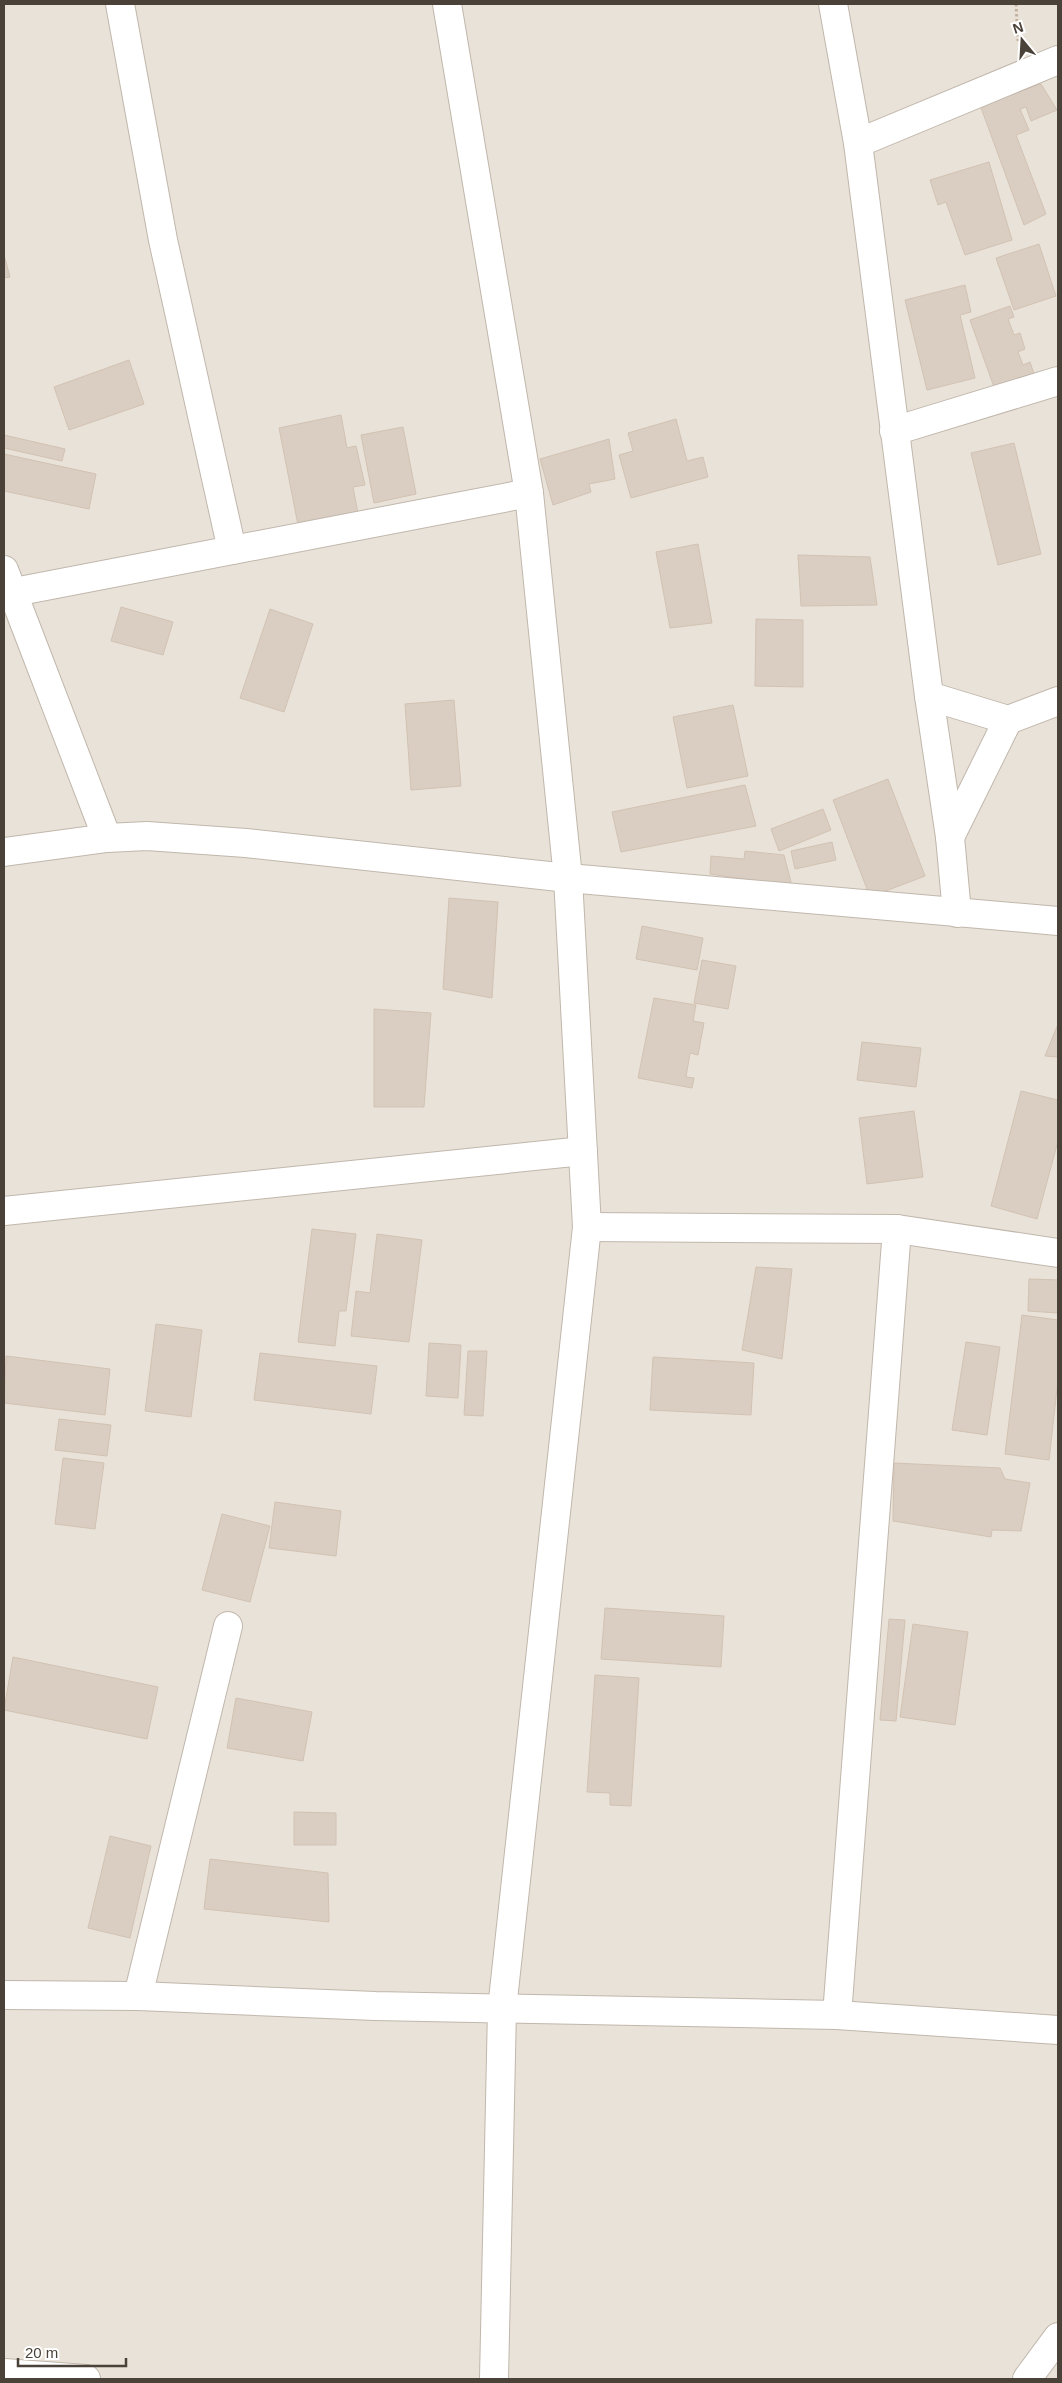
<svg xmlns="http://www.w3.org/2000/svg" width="1062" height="2383" font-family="Arial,sans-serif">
<rect width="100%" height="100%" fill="#f5f1ea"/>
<!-- residential -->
<rect fill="#e9e2d8" x="4" y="4" width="1054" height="2375"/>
<!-- building -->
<g fill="#dacec2" stroke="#d2c2b2">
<polygon points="1041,84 1057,110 1031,121 1026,107 1020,109 1029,130 1016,135 1046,214 1024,225 980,105"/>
<polygon points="989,162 1012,240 965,255 946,202 938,205 930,180"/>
<polygon points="1039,244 1056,296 1014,310 996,258"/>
<polygon points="4,255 10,277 4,278"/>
<polygon points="965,285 971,312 960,315 975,378 927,390 905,300"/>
<polygon points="1010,306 1014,317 1008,319 1014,335 1020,333 1025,349 1018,352 1023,365 1030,362 1034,374 994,387 970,320"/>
<polygon points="129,360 144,404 69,430 54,387"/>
<polygon points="341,415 347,448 356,446 365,485 353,487 359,518 299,530 279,428"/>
<polygon points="676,419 687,461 703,457 708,477 631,498 619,455 633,451 628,433"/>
<polygon points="403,427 416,494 374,503 361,435"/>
<polygon points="4,435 65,449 62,461 4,448"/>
<polygon points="609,439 615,479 589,484 591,492 553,505 540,459"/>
<polygon points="1014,443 1041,554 998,565 971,453"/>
<polygon points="4,454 96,474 89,509 4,491"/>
<polygon points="698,544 712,623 670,628 656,552"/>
<polygon points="798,555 870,557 877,605 801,606"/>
<polygon points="121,607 173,622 163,655 111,641"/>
<polygon points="270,609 313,624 284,712 240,698"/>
<polygon points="756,619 803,620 803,687 755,686"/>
<polygon points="454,700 461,786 411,790 405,704"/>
<polygon points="733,705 748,776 687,788 673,717"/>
<polygon points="888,779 925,876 870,897 833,800"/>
<polygon points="745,785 756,826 621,852 612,812"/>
<polygon points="823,809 831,830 779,851 771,829"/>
<polygon points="832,842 836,860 795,869 791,851"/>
<polygon points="745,851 784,855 792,886 710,874 711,856 744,859"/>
<polygon points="449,898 498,902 492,998 443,989"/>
<polygon points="642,926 703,938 697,970 636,959"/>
<polygon points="702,960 736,966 728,1009 694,1003"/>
<polygon points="654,998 696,1005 693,1021 704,1023 698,1055 690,1053 686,1077 694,1078 692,1088 638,1078"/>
<polygon points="374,1009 431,1013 424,1107 374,1107"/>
<polygon points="1058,1024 1058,1057 1045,1056"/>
<polygon points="862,1042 921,1048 916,1087 857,1080"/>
<polygon points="1021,1091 1058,1100 1058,1141 1037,1219 991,1206"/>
<polygon points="914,1111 923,1177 867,1184 859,1118"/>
<polygon points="312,1229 356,1234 346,1311 339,1311 335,1346 298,1342"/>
<polygon points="377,1234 422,1240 409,1342 351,1336 356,1291 370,1293"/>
<polygon points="756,1267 792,1269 782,1359 742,1350"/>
<polygon points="1029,1279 1058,1280 1058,1313 1028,1311"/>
<polygon points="1022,1315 1058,1320 1058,1380 1049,1460 1005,1454"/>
<polygon points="156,1324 202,1330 191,1417 145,1411"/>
<polygon points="966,1342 1000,1347 987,1435 952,1430"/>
<polygon points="429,1343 461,1345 458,1398 426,1396"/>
<polygon points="468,1351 487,1351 483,1416 464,1415"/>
<polygon points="260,1353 377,1366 371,1414 254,1400"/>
<polygon points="6,1356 110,1369 105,1415 4,1403"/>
<polygon points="653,1357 754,1363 751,1415 650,1410"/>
<polygon points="59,1419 111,1425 107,1456 55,1450"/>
<polygon points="63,1458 104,1463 95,1529 55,1524"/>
<polygon points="894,1463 1000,1468 1005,1479 1030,1483 1021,1531 992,1530 991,1537 893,1521"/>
<polygon points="275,1502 341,1511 336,1556 269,1548"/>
<polygon points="222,1514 270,1526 250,1602 202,1590"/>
<polygon points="605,1608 724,1616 721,1667 601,1659"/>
<polygon points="889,1619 905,1620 896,1721 880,1720"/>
<polygon points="913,1624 968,1632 955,1725 900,1717"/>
<polygon points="13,1657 158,1687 147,1739 4,1710"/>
<polygon points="595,1675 639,1678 631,1806 610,1805 610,1793 587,1792"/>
<polygon points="236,1698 312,1712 303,1761 227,1748"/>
<polygon points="294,1812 336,1813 336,1845 294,1845"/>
<polygon points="110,1836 151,1846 130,1938 88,1928"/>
<polygon points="210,1859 328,1873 329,1922 204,1909"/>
</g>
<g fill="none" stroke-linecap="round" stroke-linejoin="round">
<defs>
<g id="street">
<polyline points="120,4 163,240 232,550"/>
<polyline points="447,4 529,493 568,878 587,1227 502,2009 494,2379"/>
<polyline points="833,4 858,143 929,696 950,837 957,913"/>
<polyline points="858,143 1058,60"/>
<polyline points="894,431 1058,381"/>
<polyline points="4,570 107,838"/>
<polyline points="4,594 529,493"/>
<polyline points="929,696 1008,720"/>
<polyline points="950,837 1008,720 1058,701"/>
<polyline points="4,852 107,838 147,836 246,843 568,878 1058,921"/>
<polyline points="4,1211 583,1151"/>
<polyline points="587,1227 897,1229 837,2015"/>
<polyline points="897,1229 1058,1253"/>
<polyline points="4,1995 138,1996 375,2006 837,2015 1058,2030"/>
<polyline points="138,1996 228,1626"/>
<polyline points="4,2373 86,2379"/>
<polyline points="1027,2379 1058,2337"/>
</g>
</defs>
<!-- street casing -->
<use href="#street" stroke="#c1b7ac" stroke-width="30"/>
<!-- path -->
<polyline stroke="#c3b19d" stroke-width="3" stroke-dasharray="2.5 2.5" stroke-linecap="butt" points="1016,4 1018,41"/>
<!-- street -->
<use href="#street" stroke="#fff" stroke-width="28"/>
</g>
<!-- border -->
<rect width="1062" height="2383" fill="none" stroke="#4a4138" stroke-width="10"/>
<!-- north arrow -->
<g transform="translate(1022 40) rotate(342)" stroke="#ffffff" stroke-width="4" paint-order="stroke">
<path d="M0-4L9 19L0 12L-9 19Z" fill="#4a4138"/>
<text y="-8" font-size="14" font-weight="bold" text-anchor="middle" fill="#4a4138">N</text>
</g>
<!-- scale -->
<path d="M18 2358v8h108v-8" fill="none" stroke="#4a4138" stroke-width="2.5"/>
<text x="25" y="2358" font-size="15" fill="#4a4138" stroke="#ffffff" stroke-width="4" paint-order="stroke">20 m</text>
</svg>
